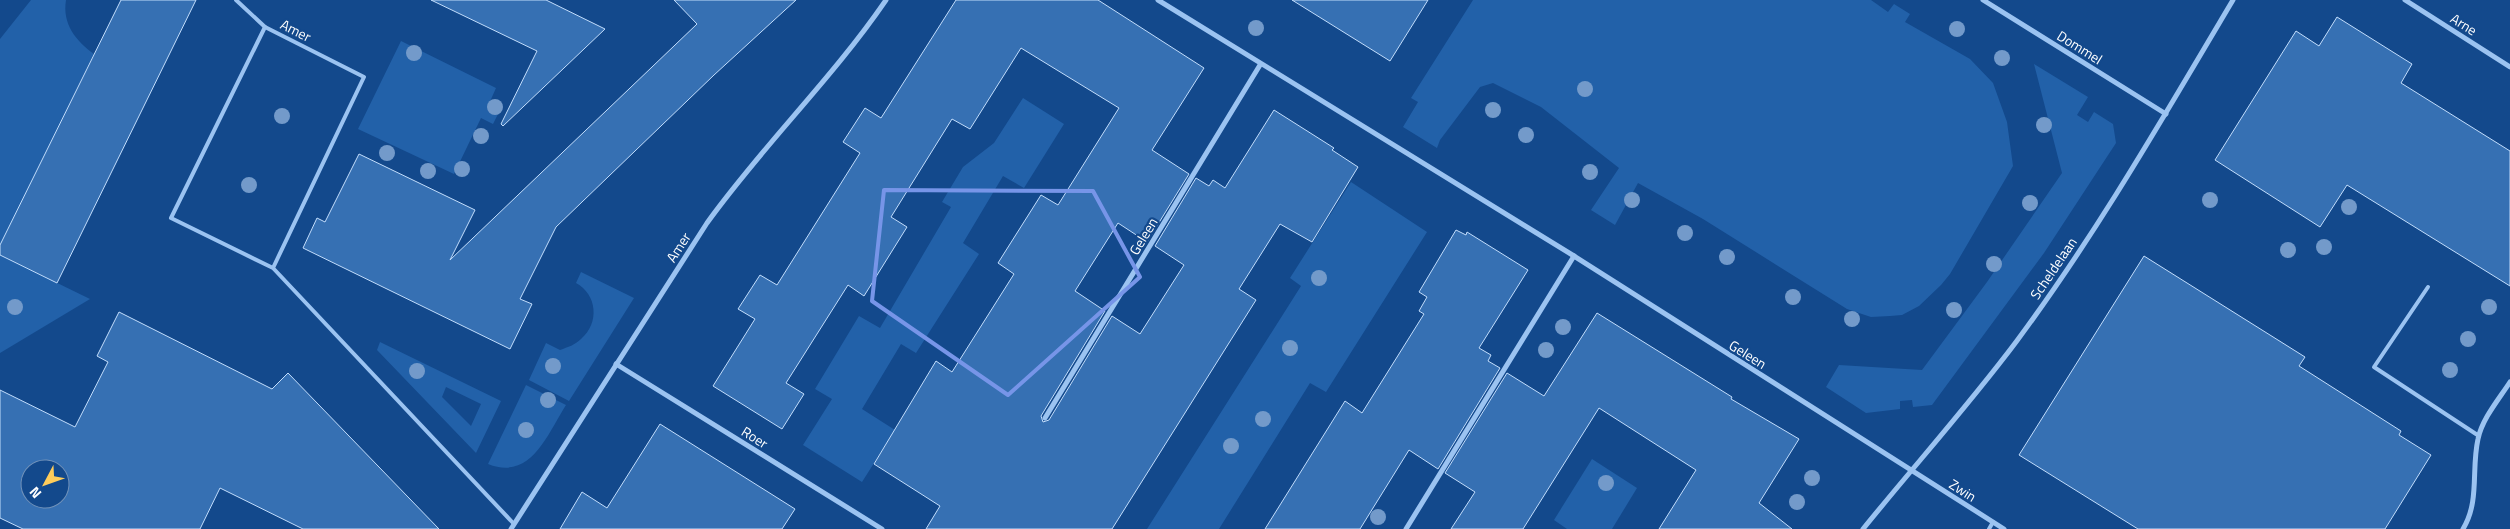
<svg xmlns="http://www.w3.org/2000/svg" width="2510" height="529" font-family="'Titillium Web',sans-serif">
<rect width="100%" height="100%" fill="#13498c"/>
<!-- green -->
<g fill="#2261a9" fill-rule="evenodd">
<path d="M 31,0 L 66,0 C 62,24 76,41 94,54 L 0,245 L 0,39 Z"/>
<polygon points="1473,0 1871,0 1888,12 1894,4 1910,14 1905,22 1970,59 1993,83 2007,122 2013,166 1950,274 1941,285 1919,306 1902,315 1890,316 1871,317 1847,309 1703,219 1638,183 1615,225 1591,210 1619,168 1541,107 1493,83 1480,87 1440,140 1437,148 1403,127 1418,102 1411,98"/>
<polygon points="401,41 496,88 488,106 499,112 493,124 481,118 454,174 358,129"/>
<polygon points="2034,64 2088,97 2077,115 2088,122 2094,112 2113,124 2116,143 2044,253 1932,405 1913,407 1912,400 1900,401 1900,409 1866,413 1826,387 1839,365 1922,370 1987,282 2062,173"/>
<polygon points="1023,98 1064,124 1024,188 1003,176 963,243 979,254 916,353 901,344 862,409 895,430 862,482 803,445 832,399 815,389 859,316 880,328 951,207 942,202 963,167 994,143"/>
<polygon points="1351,182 1427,232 1326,392 1310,383 1219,529 1147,529 1301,286 1290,278"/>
<polygon points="0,255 90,299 0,353"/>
<path d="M 581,272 L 634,298 L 569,401 L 529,380 L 546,343 L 560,350 C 568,347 575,345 581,339 C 600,323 597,294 576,283 Z"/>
<path d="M 380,342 L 501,401 L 476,453 L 377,350 ZM 446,387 L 481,404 L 471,426 L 442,397 Z"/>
<path d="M 526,385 L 566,405 C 547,435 531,481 488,464 Z"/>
<polygon points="1592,459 1637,488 1612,529 1567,529 1554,520"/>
</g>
<!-- building -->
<g fill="#3670b3" stroke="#c2ddfc" fill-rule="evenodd">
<polygon points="121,0 196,0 57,283 0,255 0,245"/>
<polygon points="431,0 546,0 605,29 503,126 501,124 537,51"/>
<polygon points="674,0 796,0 714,75 556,227 520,299 532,304 510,349 303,248 317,218 325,222 359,154 475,210 450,260 697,24"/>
<polygon points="956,0 1098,0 1204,68 1152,150 1189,174 1147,242 1118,223 1075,291 1105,311 1041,416 1043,422 1049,420 1112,316 1140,334 1184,265 1155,246 1196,178 1209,186 1213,180 1225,188 1274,110 1334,148 1332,150 1358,167 1312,242 1280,224 1239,289 1256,300 1112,529 926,529 940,506 874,464 936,361 952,372 1014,274 998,263 1041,195 1058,205 1119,108 1021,48 970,129 952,119 891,217 907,227 864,296 848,285 786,383 804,394 782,429 713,386 755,319 738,309 760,275 777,285 860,153 843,142 865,108 881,118"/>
<polygon points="1292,0 1428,0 1390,61"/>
<polygon points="2337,17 2412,64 2401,83 2510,151 2510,286 2347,185 2320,227 2215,160 2296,31 2319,46"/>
<polygon points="1456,230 1466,235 1467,232 1528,270 1479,348 1491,355 1488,361 1500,368 1438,469 1409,450 1360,529 1265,529 1345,401 1362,413 1424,314 1419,311 1427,297 1419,292"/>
<polygon points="2144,256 2305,357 2299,366 2401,431 2399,435 2431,455 2385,529 2138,529 2019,455"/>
<path d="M 119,312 L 272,389 L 288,373 L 439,529 L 303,529 L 220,488 L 200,529 L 23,529 L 0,518 L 0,390 L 75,427 L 108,362 L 97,356 ZM 30,469 L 60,469 L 60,499 L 30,499 Z"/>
<polygon points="1597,313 1732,397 1731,399 1799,439 1759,503 1792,529 1659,529 1696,470 1599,408 1523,529 1451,529 1475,492 1445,473 1507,373 1544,396"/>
<polygon points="660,424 795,509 782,529 560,529 582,492 607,508"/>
</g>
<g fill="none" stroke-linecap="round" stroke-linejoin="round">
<!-- lane -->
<g stroke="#9bc3f1" stroke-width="4">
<polyline points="236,0 265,27"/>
<polyline points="273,268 364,77 265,27 171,218 273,268 514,524"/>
<polyline points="2428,287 2374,367 2479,436"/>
<polyline points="1989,529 1993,522"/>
</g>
<!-- street -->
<g stroke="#9bc3f1" stroke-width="5">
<polyline points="1158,0 1574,256 2004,529"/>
<polyline points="1983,0 2166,114"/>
<polyline points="2405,0 2510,67"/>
<polyline points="616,364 882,529"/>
<polyline points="1045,418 1260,65"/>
<path d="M 511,529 L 707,223 C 763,145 832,79 886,0"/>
<polyline points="1406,529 1574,256"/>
<path d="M 1863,529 C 1914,466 1968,406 2016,342 C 2097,233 2164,116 2233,0"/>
<path d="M 2463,529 C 2480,501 2471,470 2478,439 C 2482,419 2499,399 2510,382"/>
</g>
</g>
<!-- trees -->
<g fill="#739aca">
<circle cx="1256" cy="28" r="8"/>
<circle cx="1957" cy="29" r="8"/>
<circle cx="414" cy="53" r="8"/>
<circle cx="2002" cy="58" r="8"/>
<circle cx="1585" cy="89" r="8"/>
<circle cx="495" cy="107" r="8"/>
<circle cx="1493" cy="110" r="8"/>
<circle cx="282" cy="116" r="8"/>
<circle cx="2044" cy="125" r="8"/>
<circle cx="1526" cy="135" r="8"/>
<circle cx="481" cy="136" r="8"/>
<circle cx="387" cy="153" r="8"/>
<circle cx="462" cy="169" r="8"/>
<circle cx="428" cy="171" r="8"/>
<circle cx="1590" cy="172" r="8"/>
<circle cx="249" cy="185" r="8"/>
<circle cx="1632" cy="200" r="8"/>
<circle cx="2210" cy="200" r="8"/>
<circle cx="2030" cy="203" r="8"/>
<circle cx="2349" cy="207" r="8"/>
<circle cx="1685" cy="233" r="8"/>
<circle cx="2324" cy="247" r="8"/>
<circle cx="2288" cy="250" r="8"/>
<circle cx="1727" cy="257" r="8"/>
<circle cx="1994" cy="264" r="8"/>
<circle cx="1319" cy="278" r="8"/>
<circle cx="1793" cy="297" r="8"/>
<circle cx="15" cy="307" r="8"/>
<circle cx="2489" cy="307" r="8"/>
<circle cx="1954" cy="310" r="8"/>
<circle cx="1852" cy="319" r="8"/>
<circle cx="1563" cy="327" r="8"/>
<circle cx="2468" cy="339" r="8"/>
<circle cx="1290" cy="348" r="8"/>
<circle cx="1546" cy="350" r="8"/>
<circle cx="553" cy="366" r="8"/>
<circle cx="2450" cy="370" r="8"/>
<circle cx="417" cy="371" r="8"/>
<circle cx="548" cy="400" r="8"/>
<circle cx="1263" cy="419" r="8"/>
<circle cx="526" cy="430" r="8"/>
<circle cx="1231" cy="446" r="8"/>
<circle cx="1812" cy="478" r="8"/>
<circle cx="1606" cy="483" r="8"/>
<circle cx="1797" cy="502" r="8"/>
<circle cx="1378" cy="517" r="8"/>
</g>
<!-- marked area -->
<path fill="none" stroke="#7795e8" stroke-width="4" stroke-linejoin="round" d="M 884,190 L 1093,191 L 1140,277 L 1008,395 L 872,301 Z"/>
<g text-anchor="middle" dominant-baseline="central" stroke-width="4.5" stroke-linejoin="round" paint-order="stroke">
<!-- street labels -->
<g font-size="14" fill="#fff" stroke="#13498c">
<text transform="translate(2464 24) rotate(32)">Arne</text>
<text transform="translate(296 30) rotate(27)">Amer</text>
<text transform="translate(2080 47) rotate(32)">Dommel</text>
<text transform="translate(1143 236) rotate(-59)">Geleen</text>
<text transform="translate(678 247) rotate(-57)">Amer</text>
<text transform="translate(2053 268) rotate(-56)">Scheldelaan</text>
<text transform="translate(1748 354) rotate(32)">Geleen</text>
<text transform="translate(755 437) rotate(32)">Roer</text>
<text transform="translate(1963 490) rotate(32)">Zwin</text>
</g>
</g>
<!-- north arrow -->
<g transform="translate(45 484) rotate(229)"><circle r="24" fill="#13498c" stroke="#7192ba"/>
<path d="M0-4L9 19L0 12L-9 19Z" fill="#ffcd5b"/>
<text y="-8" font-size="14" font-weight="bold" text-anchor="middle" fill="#ffffff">N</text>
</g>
</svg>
